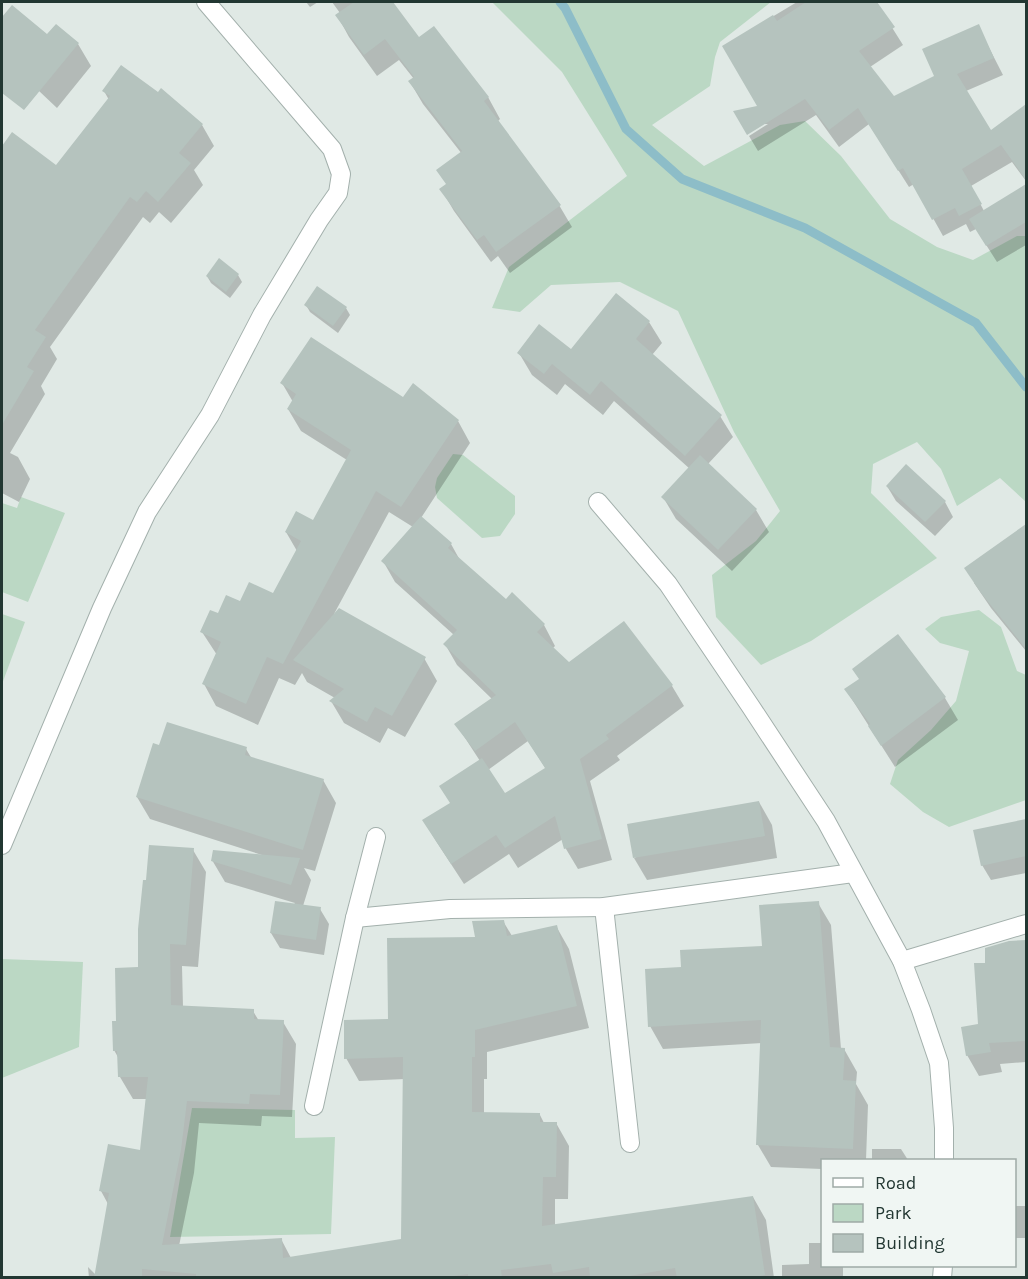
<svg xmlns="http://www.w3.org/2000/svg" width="1028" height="1279" font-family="Karla,sans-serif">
<rect width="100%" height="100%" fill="#e0e9e5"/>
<!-- green -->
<g fill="#bbd8c4">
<polygon points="492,2 771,2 720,42 715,57 710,86 652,125 704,166 780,125 805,121 841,156 890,219 937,247 973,260 1017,236 1026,236 1026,502 1000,478 957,506 941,469 917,442 873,464 871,493 937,558 811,641 761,665 716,617 712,575 756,541 780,511 734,432 678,311 620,282 551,285 520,312 492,308 509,267 627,176 562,72"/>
<polygon points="453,454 463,455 515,496 515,514 500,536 482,538 437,498 435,487 437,478"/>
<polygon points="21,497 65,513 28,602 2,592 2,503 17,508"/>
<polygon points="979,610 1001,627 1017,671 1026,675 1026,800 949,827 923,812 890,784 898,760 931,730 956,701 969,651 940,643 925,629 941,617"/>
<polygon points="2,614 25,622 2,684"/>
<polygon points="2,959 83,962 79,1047 2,1078"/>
<polygon points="192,1108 295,1110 295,1138 335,1137 331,1234 170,1237"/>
</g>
<!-- shadow -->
<g fill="#0003" fill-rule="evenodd">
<polygon points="306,2 318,2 310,7"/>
<polygon points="332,2 391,2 419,39 488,97 500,119 497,122 559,205 572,227 510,273 498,256 491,262 454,211 441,189 447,185 462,154 423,104 410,82 414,79 399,60 377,76 349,37 337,15 340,13"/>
<polygon points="797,2 876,2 903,45 870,67 894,98 936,76 978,26 1003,75 966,91 991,132 1026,112 1026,181 1012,162 971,186 984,211 1026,185 1026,245 997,262 976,229 970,232 966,224 943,236 914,184 909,187 869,124 839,147 816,115 758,151 749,136 768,124 762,124 759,107 724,46"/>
<polygon points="12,7 48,36 78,44 91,66 57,108 2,56 2,19"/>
<polygon points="104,91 202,125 214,146 194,170 203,185 171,223 159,212 150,223 143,217 50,347 57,359 41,386 45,394 10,453 18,457 30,479 19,502 2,493 2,304 20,277 2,263 2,148 13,134 56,167 109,100"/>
<polygon points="220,260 238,275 242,282 230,298 211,283 207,276"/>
<polygon points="318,288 346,308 350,315 338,333 310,312 306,305"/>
<polygon points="649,322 662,343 652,355 720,416 733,437 708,464 756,510 769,532 732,571 676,519 663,497 690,469 614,401 603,415 565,384 557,395 532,375 519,353 571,351"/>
<path d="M 282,383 L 403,399 L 458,421 L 470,443 L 421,518 L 451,544 L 461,562 L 506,601 L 544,625 L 555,646 L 552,649 L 568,664 L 672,686 L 684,706 L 617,756 L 620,760 L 590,781 L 612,860 L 578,869 L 566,849 L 563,839 L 518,868 L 509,854 L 464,884 L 436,841 L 424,821 L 451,804 L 480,761 L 456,724 L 492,699 L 457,665 L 445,644 L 454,635 L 395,582 L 383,561 L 413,527 L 389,512 L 334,614 L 424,658 L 437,681 L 405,737 L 388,728 L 380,743 L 344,723 L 331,701 L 335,698 L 307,682 L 302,673 L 295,685 L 279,678 L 258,725 L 216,706 L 204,684 L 217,655 L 202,632 L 219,615 L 241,603 L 274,595 L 297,551 L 286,532 L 313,522 L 347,460 L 301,431 L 288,409 L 293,402 ZM 528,741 L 546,769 L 505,795 L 488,770 Z"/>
<polygon points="887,486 945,502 953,517 935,536 896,501"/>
<polygon points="1020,530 1026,539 1026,582 1022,585 1026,591 1026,651 991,608 974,583"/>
<polygon points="898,636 945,698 958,720 895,767 846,690 860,680"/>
<polygon points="246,749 252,759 323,780 336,803 315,871 304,868 311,880 303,906 320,909 329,924 324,955 280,948 271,933 295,903 225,882 212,860 262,855 150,819 137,797"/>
<polygon points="759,802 772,825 777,858 647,880 634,858"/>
<polygon points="1026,820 1026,873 991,880 982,865 975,831"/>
<polygon points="193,850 206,872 198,967 182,966 183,1007 253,1011 259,1021 283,1022 296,1044 292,1117 262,1116 261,1126 199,1123 194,1173 179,1246 281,1239 291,1258 403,1240 405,1079 359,1081 346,1058 390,1020 477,938 503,921 512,936 556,926 569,949 589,1028 487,1052 487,1079 484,1079 484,1114 540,1115 544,1123 556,1123 569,1146 568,1199 555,1199 555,1225 753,1197 766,1220 774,1278 89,1278 88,1267 96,1275 108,1204 101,1191 141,1151 147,1099 133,1099 120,1077 119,1059 114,1050 118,1022 139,969"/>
<polygon points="818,903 831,925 841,1049 844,1049 857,1072 856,1084 868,1105 866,1160 822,1160 822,1169 771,1167 758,1145 762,1043 663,1049 650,1026 682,969 764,947"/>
<polygon points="1026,941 1026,1062 1000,1064 1002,1072 979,1076 967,1055 979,1026 987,964 1010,942"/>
<polygon points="872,1149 901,1149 908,1160 872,1160"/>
<polygon points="1014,1206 1025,1206 1026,1209 1026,1238 1014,1238"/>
<polygon points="809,1243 822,1243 822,1266 843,1266 843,1278 782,1278 782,1265 809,1264"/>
</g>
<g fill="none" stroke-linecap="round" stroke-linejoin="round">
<!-- stream -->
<polyline stroke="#8dbdc8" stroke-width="9" points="560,2 565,8 626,129 682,179 805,228 976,323 1026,387"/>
</g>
<!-- building -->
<g fill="#b5c3be">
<polygon points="354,2 393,2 419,37 434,26 489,97 484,101 561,205 496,252 484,235 477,240 439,189 446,184 436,170 462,151 408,81 414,77 385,39 364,55 335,15"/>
<polygon points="806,2 877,2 895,27 859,51 894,96 934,76 922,49 979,24 994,58 957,74 991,130 1026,104 1026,180 1001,145 962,169 982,204 959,216 955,208 932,220 903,168 898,171 858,108 829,130 805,99 747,135 733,111 757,106 722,46 773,15 777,21"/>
<polygon points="12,5 47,34 56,24 79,43 24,110 2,93 2,17"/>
<polygon points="121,65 158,92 161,88 203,124 179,153 191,163 158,202 146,191 137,202 130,197 35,330 46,337 27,367 34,371 2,425 2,146 12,132 56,165 110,96 102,91"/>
<polygon points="1026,184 1026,222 986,246 969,219"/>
<polygon points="219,258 239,274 226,292 206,276"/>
<polygon points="317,286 347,307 333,326 304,305"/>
<polygon points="616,293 650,321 636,339 722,415 685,456 601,381 590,395 552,364 544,374 517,353 539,324 571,349"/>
<polygon points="311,337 403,397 413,383 459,420 401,507 376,491 283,664 267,657 246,704 202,684 221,642 200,632 210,610 218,613 226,595 240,601 249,582 273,593 301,541 285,532 296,511 313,520 351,450 287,409 296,394 280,383"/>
<polygon points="700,455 757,509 718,550 661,497"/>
<polygon points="906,464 946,501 925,522 886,486"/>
<polygon points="421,516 452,543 448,548 506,599 512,592 545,624 537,632 569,662 624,621 673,685 606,735 609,739 580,759 602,839 564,849 555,816 505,848 496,835 451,864 422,820 450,803 439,786 482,758 505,793 545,768 515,722 475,751 454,724 496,695 443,644 457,630 381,561"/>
<polygon points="1026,524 1026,649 981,593 964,568"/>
<polygon points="339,608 426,657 392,716 375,707 367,722 329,701 344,689 293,660"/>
<polygon points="898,634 946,697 881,746 868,726 870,724 844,689 859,679 852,669"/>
<polygon points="167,722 247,747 245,755 324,779 303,850 136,797 153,743 159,745"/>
<polygon points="759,801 765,836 633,858 627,824"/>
<polygon points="1026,819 1026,856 981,866 973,830"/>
<polygon points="149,845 194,848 186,945 170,944 171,1005 254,1009 254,1019 284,1020 280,1095 250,1094 249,1104 187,1101 181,1150 162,1245 282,1238 283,1258 401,1239 403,1057 344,1059 344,1020 388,1019 387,938 475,937 472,921 504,920 507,936 557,925 577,1006 475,1030 475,1057 472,1057 472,1112 540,1113 540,1122 557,1122 556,1177 543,1177 542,1226 753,1196 765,1275 749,1278 677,1278 675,1268 618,1278 590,1278 589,1267 553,1273 551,1264 501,1270 502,1278 468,1278 468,1274 439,1278 196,1278 196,1274 142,1269 142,1278 94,1278 109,1193 99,1191 108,1144 140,1150 148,1077 118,1077 117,1051 113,1051 112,1021 116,1021 115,968 138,967 138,929 143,880 146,880"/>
<polygon points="213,850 300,858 291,885 211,861"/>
<polygon points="275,901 321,907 316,940 270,933"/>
<polygon points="819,901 830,1047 845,1048 843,1080 856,1081 853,1149 756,1145 761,1020 648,1027 645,969 681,967 680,950 762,946 759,905"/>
<polygon points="1026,940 1026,1041 989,1043 991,1052 966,1056 961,1027 978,1024 974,963 985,963 985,948 1009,941"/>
</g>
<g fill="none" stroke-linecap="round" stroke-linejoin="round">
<defs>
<g id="minor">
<polyline points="598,502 668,584 751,707 826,821 902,961 921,1010 939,1063 944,1128 944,1160"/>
<polyline points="2,845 102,608 147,512 210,415 262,315 319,220 338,193 341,174 332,149 206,2"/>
<polyline points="604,907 630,1143"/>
<polyline points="355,918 450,909 604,907 853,873"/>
<polyline points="902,961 1026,924"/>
<polyline points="314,1106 355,918 376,837"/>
<polyline points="942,1278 943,1266"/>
</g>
</defs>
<!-- minor casing -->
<use href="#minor" stroke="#a3b0ac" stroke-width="20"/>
<!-- minor -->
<use href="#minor" stroke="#fff" stroke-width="18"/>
</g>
<!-- border -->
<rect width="1028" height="1279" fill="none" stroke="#223732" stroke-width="6"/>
<!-- legend -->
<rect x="821" y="1159" width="195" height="108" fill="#f0f6f3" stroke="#9eaaa6" stroke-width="1.5"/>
<rect x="833" y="1178" width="30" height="9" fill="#ffffff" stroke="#9eaaa6" stroke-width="1.5"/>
<text x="875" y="1189" font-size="18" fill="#223732">Road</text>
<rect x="833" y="1204" width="30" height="18" fill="#bbd8c4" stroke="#9eaaa6" stroke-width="1.5"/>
<text x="875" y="1219" font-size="18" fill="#223732">Park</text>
<rect x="833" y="1234" width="30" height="18" fill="#b5c3be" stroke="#9eaaa6" stroke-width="1.5"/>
<text x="875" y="1249" font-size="18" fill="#223732">Building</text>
</svg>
